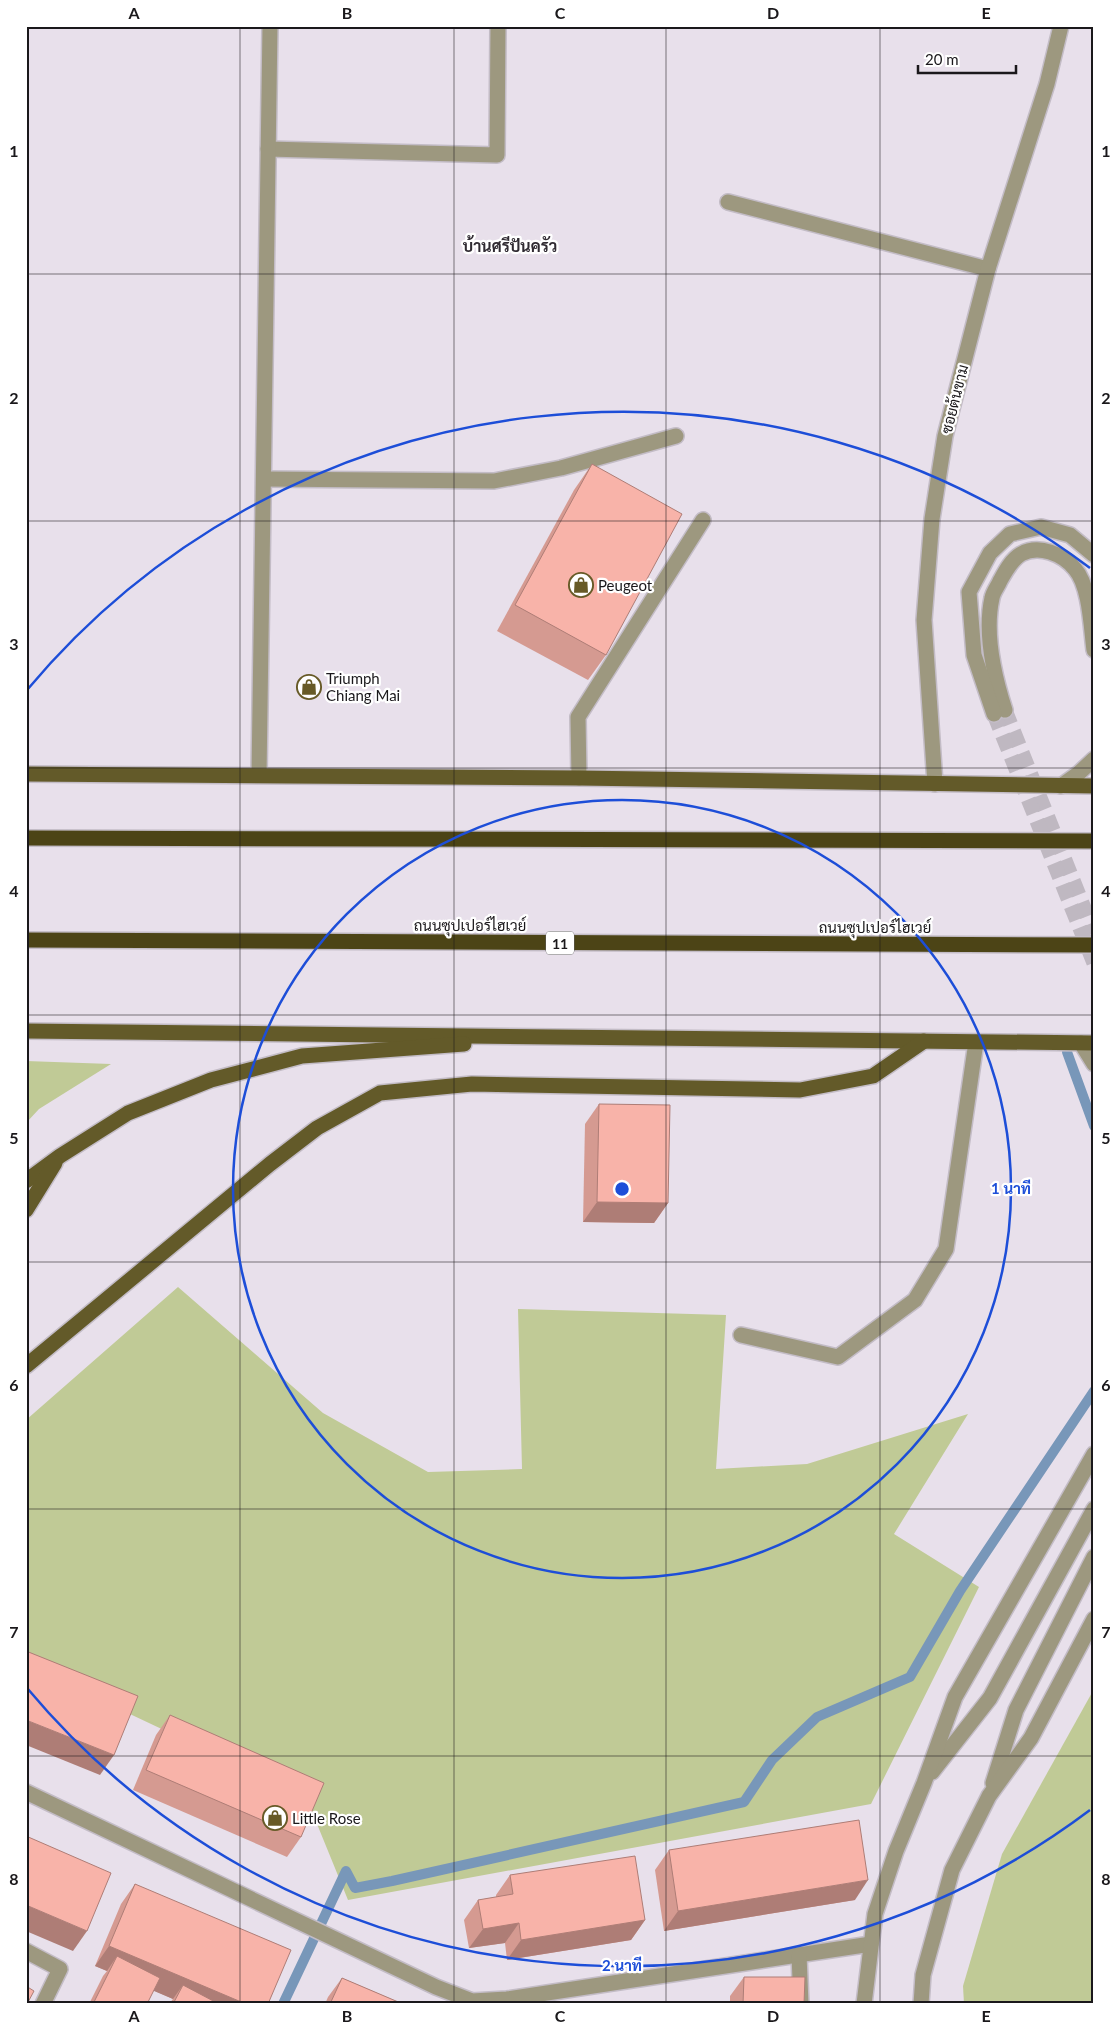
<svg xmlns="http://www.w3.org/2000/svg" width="1120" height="2030" font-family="Lato,Sarabun,sans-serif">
<rect width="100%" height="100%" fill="#e8e0eb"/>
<!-- green -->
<g fill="#c0ca96">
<polygon points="26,1061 111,1064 39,1109 26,1123"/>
<polygon points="178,1287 323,1413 428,1472 522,1469 518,1309 726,1315 716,1469 807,1464 968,1414 894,1534 979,1587 871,1804 348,1900 306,1797 26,1665 26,1420"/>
<polygon points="1094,1689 1094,2004 964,2004 963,1986 1002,1854"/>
</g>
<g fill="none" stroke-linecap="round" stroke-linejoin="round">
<!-- stream -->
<g stroke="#7897b9" stroke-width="10">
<polyline points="1067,1052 1094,1126"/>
<polyline points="283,2004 346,1871 355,1888 392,1881 744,1802 772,1760 817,1717 910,1677 960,1591 1094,1391"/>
</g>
<!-- minor-tunnel -->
<g stroke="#bfb8c1" stroke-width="15" stroke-dasharray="15 8" stroke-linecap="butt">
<polyline points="1005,710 1094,933"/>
<polyline points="994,714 1094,963"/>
</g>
<defs>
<g id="minor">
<polyline points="268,149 497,155 498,26"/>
<polyline points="728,202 988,269"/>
<polyline points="264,479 494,481 561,468 676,436"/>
<path d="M 1005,710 C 994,676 984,634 992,598 C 993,592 998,586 1000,581 C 1005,572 1011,560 1021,554 C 1039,544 1063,554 1075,569 C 1090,586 1091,628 1094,650"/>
<polyline points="994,714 974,655 969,592 990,553 1010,534 1041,527 1070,535 1094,555"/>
<polyline points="259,775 270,26"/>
<polyline points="579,778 578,717 703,520"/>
<polyline points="935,784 924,620 932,519 945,436 988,269 1047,84 1061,26"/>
<polyline points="1061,786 1079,773 1094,759"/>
<polyline points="1081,1043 1094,1064"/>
<polyline points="741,1335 838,1357 915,1300 946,1249 976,1042"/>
<polyline points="932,1772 990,1698 1094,1509"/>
<polyline points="993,1783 1016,1710 1094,1557"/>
<polyline points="26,1792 436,1987 472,2001 507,1999 871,1944"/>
<polyline points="26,1951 60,1969 43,2004"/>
<polyline points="799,1955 801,2004"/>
<polyline points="864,2004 875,1914 896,1851 924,1783 955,1697 1094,1454"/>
<polyline points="921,2004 923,1975 952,1870 989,1796 1031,1738 1094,1619"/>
</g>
<g id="major">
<polyline points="26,774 579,778 1094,786"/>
<polyline points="26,1031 1094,1043"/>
<polyline points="26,1181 60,1156 128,1113 211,1080 302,1056 464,1044"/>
<polyline points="26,1210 55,1163"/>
<polyline points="26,1366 270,1164 317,1128 380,1093 472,1084 800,1090 873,1076 924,1041"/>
</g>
<g id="highway">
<polyline points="26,838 1094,841"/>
<polyline points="26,940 1094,945"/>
</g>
</defs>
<!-- minor casing -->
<use href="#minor" stroke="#c3bcc6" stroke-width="18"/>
<!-- major casing -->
<use href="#major" stroke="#c3bcc6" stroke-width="18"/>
<!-- highway casing -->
<use href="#highway" stroke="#c3bcc6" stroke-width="18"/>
<!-- minor -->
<use href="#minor" stroke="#9d987f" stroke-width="15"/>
<!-- major -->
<use href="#major" stroke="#635a29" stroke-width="15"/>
<!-- highway -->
<use href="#highway" stroke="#4c4416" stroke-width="15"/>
</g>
<!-- wall -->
<g fill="#d59a91">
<polygon points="592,464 606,655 588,680 497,631 574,490"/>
<polygon points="599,1104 668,1203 654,1223 583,1222 585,1124"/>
<polygon points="170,1715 301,1837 287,1857 133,1790 156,1735"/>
<polygon points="669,1850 855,1900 664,1931 655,1870"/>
<polygon points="510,1875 645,1920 631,1940 507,1960 505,1943 469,1948 464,1920 478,1900 496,1897 496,1895"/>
<polygon points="135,1884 268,2004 169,2004 173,1999 153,1990 147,2004 89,2004 103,1976 107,1971 95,1966 121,1904"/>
<polygon points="744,1977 804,2004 730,2004 730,1996"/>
<polygon points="342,1978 403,2004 325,2004 328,1997"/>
</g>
<!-- shaded-wall -->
<g fill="#ae7d76">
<polygon points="597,1202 668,1203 654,1223 583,1222"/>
<polygon points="26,1720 114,1755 100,1775 26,1745"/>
<polygon points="868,1880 855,1900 664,1931 678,1911"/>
<polygon points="26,1905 87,1931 73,1951 26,1931"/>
<polygon points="645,1920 631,1940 507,1960 521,1940"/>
<polygon points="519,1923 505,1943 469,1948 483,1929"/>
<polygon points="109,1946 246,2004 185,2004 183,1985 173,1999 109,1972 117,1956 107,1971 95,1966"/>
</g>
<!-- building -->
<g fill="#f8b3a9" stroke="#ae7d76">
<polygon points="592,464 682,514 606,655 515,605"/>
<polygon points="599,1104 670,1105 668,1203 597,1202"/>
<polygon points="26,1651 138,1696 114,1755 26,1720"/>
<polygon points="170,1715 324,1783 301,1837 146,1770"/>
<polygon points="859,1820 868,1880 678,1911 669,1850"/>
<polygon points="26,1836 111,1873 87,1931 26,1905"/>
<polygon points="635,1856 645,1920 521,1940 519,1923 483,1929 478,1900 513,1894 510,1875"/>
<polygon points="135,1884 291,1950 268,2004 246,2004 109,1946"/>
<polygon points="117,1956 160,1978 147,2004 93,2004"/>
<polygon points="744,1977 805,1977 804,2004 743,2004"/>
<polygon points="342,1978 403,2004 330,2004"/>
<polygon points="183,1985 219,2004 173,2004"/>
<polygon points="26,1986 34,1991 27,2004 26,2004"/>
</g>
<!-- grid -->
<path fill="none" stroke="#1a181b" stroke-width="1" stroke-opacity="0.55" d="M 240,26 L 240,2004M 454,26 L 454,2004M 666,26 L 666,2004M 880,26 L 880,2004M 26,274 L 1094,274M 26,521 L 1094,521M 26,768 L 1094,768M 26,1015 L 1094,1015M 26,1262 L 1094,1262M 26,1509 L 1094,1509M 26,1756 L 1094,1756"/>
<!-- distance rings -->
<g fill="none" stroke="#1d4ed8" stroke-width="2.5">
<circle cx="622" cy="1189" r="389"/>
<path d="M1090 1810A777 777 0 0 1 27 1688M27 690A777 777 0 0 1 1090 568"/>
</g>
<!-- icons -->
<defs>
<symbol id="shop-ring" viewBox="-11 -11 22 22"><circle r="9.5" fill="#fff" stroke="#675a27" stroke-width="1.5"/><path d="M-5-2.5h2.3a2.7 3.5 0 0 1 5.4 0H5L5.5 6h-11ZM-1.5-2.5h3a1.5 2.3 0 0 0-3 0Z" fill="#675a27"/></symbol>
</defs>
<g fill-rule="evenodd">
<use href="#shop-ring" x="567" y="571" width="28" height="28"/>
<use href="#shop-ring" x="295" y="673" width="28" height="28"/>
<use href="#shop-ring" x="261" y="1804" width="28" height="28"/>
</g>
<g text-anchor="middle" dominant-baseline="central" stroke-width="4.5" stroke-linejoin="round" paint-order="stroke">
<!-- shield labels -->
<rect fill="#fff" stroke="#5f5d5f" stroke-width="1" x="546" y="931.5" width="28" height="23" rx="4"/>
<g font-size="14" font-weight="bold" fill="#1a181b">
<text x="560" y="943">11</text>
</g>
<!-- street labels -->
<g font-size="15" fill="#1a181b" stroke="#fff">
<text transform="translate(954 399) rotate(-76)">ซอยต้นขาม</text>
<text x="470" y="925">ถนนซุปเปอร์ไฮเวย์</text>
<text x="875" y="927">ถนนซุปเปอร์ไฮเวย์</text>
</g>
<!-- poi labels -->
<g font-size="15" fill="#1a181b" stroke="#fff" text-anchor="start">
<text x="598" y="585">Peugeot</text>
<text x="326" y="678">Triumph<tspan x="326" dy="17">Chiang Mai</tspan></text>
<text x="292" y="1818">Little Rose</text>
</g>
<!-- neighbourhood labels -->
<g font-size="16" font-weight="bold" fill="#302b32" stroke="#fff">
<text x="510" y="245">บ้านศรีปันครัว</text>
</g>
</g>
<circle cx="622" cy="1189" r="8" fill="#1d4ed8" stroke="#fff" stroke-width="2.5"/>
<g font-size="15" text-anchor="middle" font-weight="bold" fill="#1d4ed8" stroke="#fff" stroke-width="4.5" stroke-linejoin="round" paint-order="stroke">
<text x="1011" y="1194">1 นาที</text>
<text x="622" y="1971">2 นาที</text>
</g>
<!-- border -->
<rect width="1120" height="2030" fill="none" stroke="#ffffff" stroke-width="55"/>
<!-- scale -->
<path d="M918 65v8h98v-8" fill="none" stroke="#1a181b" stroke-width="2.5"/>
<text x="925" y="65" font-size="15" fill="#1a181b" stroke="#ffffff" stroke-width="4" paint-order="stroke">20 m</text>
<rect x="28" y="28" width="1064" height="1974" fill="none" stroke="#1a181b" stroke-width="2"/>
<g font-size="16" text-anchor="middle" font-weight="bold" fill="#1a181b">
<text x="134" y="19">A</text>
<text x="347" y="19">B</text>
<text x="560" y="19">C</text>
<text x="773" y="19">D</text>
<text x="986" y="19">E</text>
<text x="14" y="157">1</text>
<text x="1106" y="157">1</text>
<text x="14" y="404">2</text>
<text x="1106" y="404">2</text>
<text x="14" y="650">3</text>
<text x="1106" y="650">3</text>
<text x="14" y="897">4</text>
<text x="1106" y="897">4</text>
<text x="14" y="1144">5</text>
<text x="1106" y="1144">5</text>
<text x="14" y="1391">6</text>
<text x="1106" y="1391">6</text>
<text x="14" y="1638">7</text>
<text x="1106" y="1638">7</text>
<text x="14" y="1885">8</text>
<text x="1106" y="1885">8</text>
<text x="134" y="2022">A</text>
<text x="347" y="2022">B</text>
<text x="560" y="2022">C</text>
<text x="773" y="2022">D</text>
<text x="986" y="2022">E</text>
</g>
</svg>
